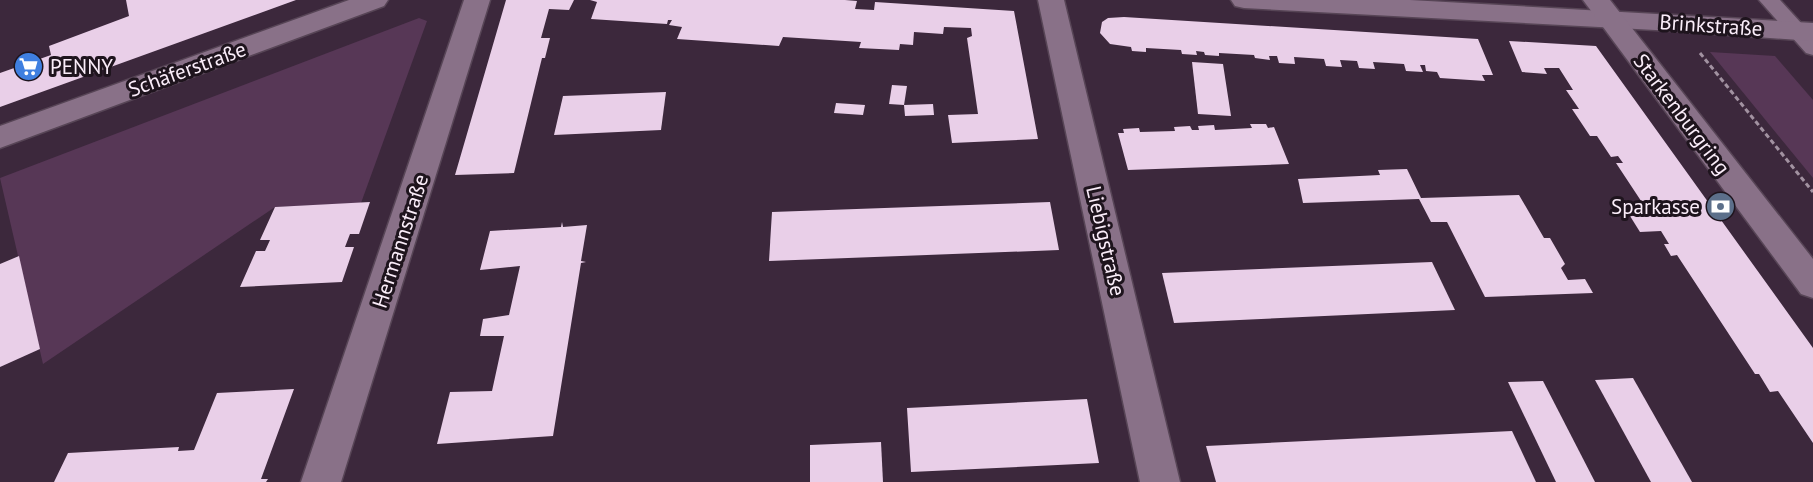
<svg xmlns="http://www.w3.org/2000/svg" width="1813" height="482" font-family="'PT Sans',sans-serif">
<rect width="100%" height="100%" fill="#3c283c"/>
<!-- green -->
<g fill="#573756">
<polygon points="419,18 427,21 361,203 275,207 43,364 0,178"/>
<polygon points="1710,52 1775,56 1813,100 1813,178"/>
</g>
<!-- building -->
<g fill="#e9cfe8">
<polygon points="126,0 296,0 0,107 0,73 51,55 49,46 129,16"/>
<polygon points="506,0 574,0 569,10 549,9 541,38 550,38 545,58 542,58 540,66 514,173 455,175"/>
<polygon points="590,0 845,0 857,1 855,9 874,10 875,2 1014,11 1038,139 952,143 948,115 978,114 967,38 972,36 971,28 944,27 943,34 914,32 913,45 900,44 899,50 859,48 861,42 783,37 779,46 677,39 682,27 669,25 672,20 668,20 667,24 591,19 597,2"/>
<polygon points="1124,17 1478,39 1493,75 1482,75 1485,81 1440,78 1437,72 1426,71 1425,65 1420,65 1423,72 1406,71 1404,64 1373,62 1375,69 1359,68 1357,61 1340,60 1342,67 1326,66 1324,59 1294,57 1295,64 1279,63 1277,56 1269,56 1270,60 1255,58 1254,55 1219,53 1219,56 1205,55 1204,52 1196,51 1197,55 1182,54 1181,50 1146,48 1146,52 1132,51 1131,47 1110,44 1100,33 1102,22 1108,18"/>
<polygon points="1509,41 1596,46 1813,348 1813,443 1778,391 1770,392 1759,374 1755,374 1677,255 1671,256 1664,244 1669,244 1661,231 1640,232 1630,216 1651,216 1616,163 1623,163 1618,156 1611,157 1597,136 1590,136 1572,109 1579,109 1566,90 1573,90 1559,68 1544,68 1547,74 1522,72"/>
<polygon points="1192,62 1223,64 1231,116 1198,114"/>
<polygon points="892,85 907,86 904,105 889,104"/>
<polygon points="666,92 661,130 554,135 563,96"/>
<polygon points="836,103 865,105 863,115 834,113"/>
<polygon points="933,104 934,115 905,116 904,105"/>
<polygon points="1250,124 1266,124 1268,128 1274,127 1289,164 1128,170 1118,133 1124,133 1123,129 1139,128 1140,132 1175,131 1174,127 1190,126 1192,130 1199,130 1198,126 1214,125 1215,130 1252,128"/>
<polygon points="1407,169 1421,198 1519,195 1544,238 1550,238 1565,264 1561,268 1568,280 1585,279 1593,293 1485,297 1447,222 1431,222 1419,199 1303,203 1298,179 1380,175 1378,170"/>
<polygon points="370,202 359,234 350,234 345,247 354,247 342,282 240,287 256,251 265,251 270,240 260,240 275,207"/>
<polygon points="1050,202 1059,250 769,261 772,212"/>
<polygon points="562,222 563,227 587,225 581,261 586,262 581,263 553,436 437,444 450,392 492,391 504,336 480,336 483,319 509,315 520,266 480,270 490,231 561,227"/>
<polygon points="19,256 40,349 0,367 0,264"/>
<polygon points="1432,262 1455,310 1174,323 1162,273"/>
<polygon points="1633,378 1692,482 1651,482 1595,380"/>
<polygon points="1543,381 1595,482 1556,482 1508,382"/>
<polygon points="294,389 261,479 268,479 266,482 54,482 68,453 179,447 178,451 194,450 217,393"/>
<polygon points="1087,399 1099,463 911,472 907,408"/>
<polygon points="1512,431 1536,482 1216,482 1206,446"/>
<polygon points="881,442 883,482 810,482 810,445"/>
</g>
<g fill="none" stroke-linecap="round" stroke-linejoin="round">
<defs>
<polygon id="service" points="1759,0 1780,0 1813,36 1813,55 1806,53"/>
<g id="minor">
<polygon points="349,0 388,0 384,6 0,148 0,126"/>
<polygon points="464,0 490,0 341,482 301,482"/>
<polygon points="1038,0 1064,0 1180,482 1140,482"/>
<polygon points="1231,0 1410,0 1813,23 1813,41 1674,31 1244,8 1235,6"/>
</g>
<polygon id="tertiary" points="1583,0 1610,0 1813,259 1813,298 1801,294"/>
</defs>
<!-- service casing -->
<use href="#service" stroke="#574556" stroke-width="3"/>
<!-- minor casing -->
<use href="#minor" stroke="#574556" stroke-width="3"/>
<!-- tertiary casing -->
<use href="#tertiary" stroke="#574556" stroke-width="3"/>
<!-- path -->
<polyline stroke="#a292a1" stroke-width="3" stroke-dasharray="5 3" stroke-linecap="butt" points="1700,53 1813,192"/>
<!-- service -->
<use href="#service" fill="#897188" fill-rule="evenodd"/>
<!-- minor -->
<use href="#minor" fill="#897188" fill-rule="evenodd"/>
<!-- tertiary -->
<use href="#tertiary" fill="#897188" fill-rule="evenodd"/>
</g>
<!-- icons -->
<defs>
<symbol id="supermarket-disc" viewBox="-11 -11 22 22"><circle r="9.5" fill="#3f7fe0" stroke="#1e141d"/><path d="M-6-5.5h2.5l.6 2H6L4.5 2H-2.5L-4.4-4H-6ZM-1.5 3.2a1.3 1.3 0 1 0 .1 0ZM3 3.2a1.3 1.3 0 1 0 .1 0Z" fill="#fff"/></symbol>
<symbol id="bank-disc" viewBox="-11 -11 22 22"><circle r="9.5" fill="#5c6f8a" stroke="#1e141d"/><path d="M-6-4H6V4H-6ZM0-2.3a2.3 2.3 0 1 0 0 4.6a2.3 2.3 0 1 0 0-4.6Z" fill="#fff"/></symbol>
</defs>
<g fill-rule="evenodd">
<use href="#supermarket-disc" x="12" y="50" width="33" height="33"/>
<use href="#bank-disc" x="1704" y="190" width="33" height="33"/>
</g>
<g text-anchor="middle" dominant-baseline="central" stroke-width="6" stroke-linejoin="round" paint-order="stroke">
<!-- street labels -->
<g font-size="21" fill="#faedf9" stroke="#1e141d">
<text transform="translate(1711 25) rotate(4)">Brinkstraße</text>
<text transform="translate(187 69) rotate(-20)">Schäferstraße</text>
<text transform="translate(1682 114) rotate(53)">Starkenburgring</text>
<text transform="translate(400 241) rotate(-72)">Hermannstraße</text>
<text transform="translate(1106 241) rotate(77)">Liebigstraße</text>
</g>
<!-- poi labels -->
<g font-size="21" fill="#faedf9" stroke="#1e141d" text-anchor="start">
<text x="50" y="66">PENNY</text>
<text x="1700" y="206" text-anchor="end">Sparkasse</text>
</g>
</g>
</svg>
